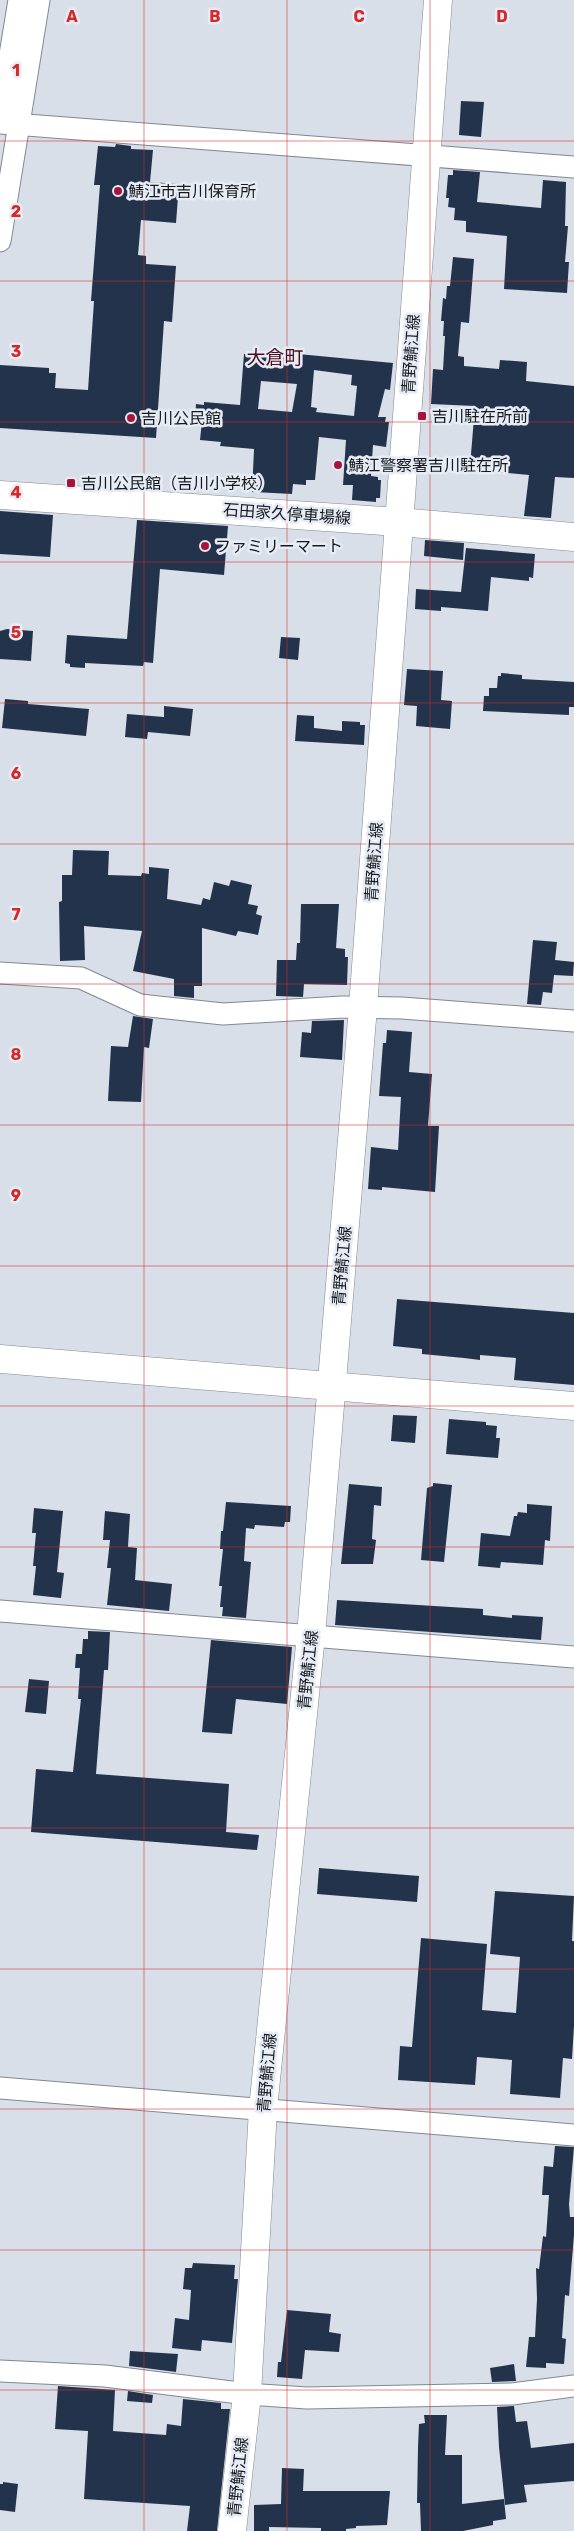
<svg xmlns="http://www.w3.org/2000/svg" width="574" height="2531" font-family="Rubik,'Noto Sans JP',sans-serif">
<rect width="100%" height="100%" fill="#d9dfe9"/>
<!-- building -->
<g fill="#24334c" fill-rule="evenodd">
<polygon points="461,101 484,102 481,137 459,135"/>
<polygon points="116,144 131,146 131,149 153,150 150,182 179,184 176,223 141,220 138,255 146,256 146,264 176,266 172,322 164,321 156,438 0,428 0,365 49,368 49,373 56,373 55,388 88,390 94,301 91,301 100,185 94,185 98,146 115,147"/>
<polygon points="453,170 480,172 477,202 541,208 543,180 566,182 565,226 568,226 565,262 569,262 567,293 504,289 507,236 466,232 466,221 454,220 455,208 448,207 449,198 446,198 448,175 453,175"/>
<polygon points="453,257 474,259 469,323 461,322 458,356 464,357 464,366 499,369 500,360 527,362 526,381 574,386 574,478 555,477 551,518 524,516 529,475 474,470 475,466 470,466 475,406 431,404 433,369 443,370 445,336 443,336 444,321 441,321 443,298 446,299 447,286 450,286"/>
<path d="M 277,352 L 393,363 L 390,390 L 385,389 L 378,417 L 386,417 L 385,422 L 389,422 L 386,447 L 373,445 L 371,476 L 378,477 L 378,480 L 381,480 L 380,498 L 376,498 L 376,502 L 352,500 L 353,485 L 343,485 L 346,440 L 319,437 L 315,480 L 306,480 L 306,485 L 293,484 L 292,494 L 252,492 L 254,449 L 220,446 L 221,442 L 200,440 L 202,421 L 195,420 L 196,404 L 204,405 L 204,402 L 240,405 L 244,354 L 276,357 ZM 314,370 L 352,375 L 351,385 L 357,386 L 354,416 L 316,412 L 317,408 L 311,407 ZM 261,381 L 297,384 L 292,412 L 258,409 Z"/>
<polygon points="0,511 53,515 50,557 0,554"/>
<polygon points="137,520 228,526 224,575 160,569 153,663 144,662 143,666 85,663 85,668 70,667 70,664 65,663 67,635 127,639"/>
<polygon points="425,540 464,543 463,560 424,556"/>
<polygon points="466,548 535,554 533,578 529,577 529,581 491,577 488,611 441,607 441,611 415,609 416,589 461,592"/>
<polygon points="7,629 33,631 31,661 0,659 0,631"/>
<polygon points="281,637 300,638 298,660 279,658"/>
<polygon points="407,669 443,671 441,700 452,701 450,729 416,726 417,706 404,705"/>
<polygon points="501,673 522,675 522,679 574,682 574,707 569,707 569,715 483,711 484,696 489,696 489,688 497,688 498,676 501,676"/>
<polygon points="5,699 28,701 28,704 89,709 86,736 2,728"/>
<polygon points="164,706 193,709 190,736 148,732 147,739 125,737 127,714 164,717"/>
<polygon points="297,715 314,716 314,728 342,731 342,721 360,722 360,725 365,725 364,745 295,741"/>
<polygon points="73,850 109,851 108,875 141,876 142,873 149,874 149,867 169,869 167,899 201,905 203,898 210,900 214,882 229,886 231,880 252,885 248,904 258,906 256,914 262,916 258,935 238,931 236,936 202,928 202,986 194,986 194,998 174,996 174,979 133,971 142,931 84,926 85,960 60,961 59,902 62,901 62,875 72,875"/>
<polygon points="301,904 339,904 336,948 345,949 345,957 348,957 347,985 304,984 303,997 276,996 277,960 296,960 297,943 300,943"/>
<polygon points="533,940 557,942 555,960 574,962 573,976 554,975 552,993 543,992 541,1005 527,1004"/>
<polygon points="133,1016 153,1019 149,1048 144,1047 141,1102 108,1101 111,1046 128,1047"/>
<polygon points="344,1020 342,1060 300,1057 302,1032 311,1033 312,1021"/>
<polygon points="387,1030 412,1032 409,1072 432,1074 428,1126 439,1126 435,1192 382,1187 382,1190 368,1189 371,1147 398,1150 401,1097 379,1096 383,1043 386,1043"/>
<polygon points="397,1299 574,1313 574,1385 514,1380 516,1358 480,1355 480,1360 464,1358 422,1354 422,1349 393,1346"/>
<polygon points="393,1415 417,1416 415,1443 391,1441"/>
<polygon points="449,1419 486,1422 486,1425 497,1426 496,1438 500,1438 498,1458 446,1454"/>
<polygon points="433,1483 452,1485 444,1562 421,1560 427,1488 433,1486"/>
<polygon points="349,1484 382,1487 381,1506 374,1505 372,1539 376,1540 373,1564 341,1564"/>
<polygon points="226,1502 291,1506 290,1522 285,1522 284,1527 255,1525 254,1529 246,1528 244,1561 251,1562 246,1618 222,1616 223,1607 220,1607 222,1586 219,1586 223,1549 220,1549 221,1531 223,1531"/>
<polygon points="527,1504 552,1506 550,1541 545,1540 543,1565 501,1562 500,1568 478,1566 481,1533 510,1536 514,1516 517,1516 518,1512 527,1513"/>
<polygon points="34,1508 63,1511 57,1572 64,1573 61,1598 33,1595 36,1566 33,1566 36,1533 32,1533"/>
<polygon points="105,1511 130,1514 128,1547 137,1548 135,1580 172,1584 169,1611 107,1605 111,1568 107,1568 110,1540 103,1540"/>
<polygon points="337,1600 483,1609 483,1615 512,1618 512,1615 543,1617 541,1640 335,1625"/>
<polygon points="88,1631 110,1632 108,1670 104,1670 96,1774 229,1784 226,1832 259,1835 257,1850 31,1832 36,1769 73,1772 81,1699 78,1699 80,1668 75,1668 76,1654 82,1654 83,1639 88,1639"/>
<polygon points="211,1640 292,1647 287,1704 236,1699 232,1734 202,1732"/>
<polygon points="29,1679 49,1681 46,1714 25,1712"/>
<polygon points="319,1868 419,1876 417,1902 317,1894"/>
<polygon points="495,1891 574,1896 572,1941 574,1941 574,2026 572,2059 563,2058 560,2098 510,2094 512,2060 477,2057 475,2085 398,2080 400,2046 412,2047 421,1938 487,1944 482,2010 516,2013 520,1957 490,1954"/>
<polygon points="555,2146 574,2147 569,2204 570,2217 574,2217 574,2235 569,2296 565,2295 562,2338 566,2339 564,2364 546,2363 546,2368 526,2367 529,2337 535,2337 537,2299 536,2268 539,2269 543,2236 546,2237 549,2195 542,2195 544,2166 553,2167"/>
<polygon points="193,2263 235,2265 234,2279 238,2279 232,2343 202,2340 201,2351 172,2348 175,2318 189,2320 191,2290 183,2289 185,2268 192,2268"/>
<polygon points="287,2310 331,2314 329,2332 341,2334 339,2352 305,2350 302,2379 277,2377 278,2362 281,2362"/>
<polygon points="130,2351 178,2354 176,2372 129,2366"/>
<polygon points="514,2364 516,2381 492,2382 490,2368"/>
<polygon points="58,2386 115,2390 113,2431 166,2435 167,2424 181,2426 183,2399 221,2403 221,2409 230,2409 217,2531 187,2531 190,2506 84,2499 88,2431 55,2429"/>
<polygon points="128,2391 153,2395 152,2403 127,2401"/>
<polygon points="514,2406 516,2422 527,2421 531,2448 574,2443 574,2481 524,2485 527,2502 505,2505 499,2447 497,2407"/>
<polygon points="424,2415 447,2415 445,2455 462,2455 462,2504 504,2499 506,2519 493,2521 493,2525 463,2531 421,2531 420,2503 417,2503 418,2447 419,2424 425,2423"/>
<polygon points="282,2468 304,2469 303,2491 390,2491 387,2525 356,2526 356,2528 346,2529 346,2531 321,2531 321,2528 269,2527 269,2531 254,2531 254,2505 281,2504"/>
<polygon points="3,2482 18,2484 15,2512 0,2510 0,2484 3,2484"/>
</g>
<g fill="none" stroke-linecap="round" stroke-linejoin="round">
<defs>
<g id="street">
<polyline points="0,116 19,0"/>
<polyline points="0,123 574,167"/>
<polyline points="0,241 39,0"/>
<polyline points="0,973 81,978 140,1005 223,1014 342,1007 402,1008 574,1021"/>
<polyline points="0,1611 574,1657"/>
<polyline points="0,2088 574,2135"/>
<polyline points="0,2371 105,2376 247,2394 307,2398 512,2394 574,2386"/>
</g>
<g id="secondary">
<polyline points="0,495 399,522 574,537"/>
<polyline points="0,1359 574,1406"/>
<polyline points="232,2531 247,2394 263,2109 311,1635 363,1007 438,0"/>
</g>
</defs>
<!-- street casing -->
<use href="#street" stroke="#828791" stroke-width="23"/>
<!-- secondary casing -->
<use href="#secondary" stroke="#828791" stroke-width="29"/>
<!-- street -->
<use href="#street" stroke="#fff" stroke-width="21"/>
<!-- secondary -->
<use href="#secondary" stroke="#fff" stroke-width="28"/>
</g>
<!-- grid -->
<path fill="none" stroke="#d62828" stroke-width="1" stroke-opacity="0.55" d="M 144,0 L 144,2531M 287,0 L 287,2531M 430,0 L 430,2531M 0,141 L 574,141M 0,281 L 574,281M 0,422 L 574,422M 0,562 L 574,562M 0,703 L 574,703M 0,844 L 574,844M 0,984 L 574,984M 0,1125 L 574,1125M 0,1266 L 574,1266M 0,1406 L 574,1406M 0,1547 L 574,1547M 0,1687 L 574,1687M 0,1828 L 574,1828M 0,1969 L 574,1969M 0,2109 L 574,2109M 0,2250 L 574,2250M 0,2390 L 574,2390"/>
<!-- markers -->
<g fill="#aa1339" stroke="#e6ecf6" stroke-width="2">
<circle cx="118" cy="191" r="5"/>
<rect x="417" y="411" width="10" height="10" rx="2.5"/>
<circle cx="131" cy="418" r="5"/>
<circle cx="338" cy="465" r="5"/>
<rect x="66" y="478" width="10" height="10" rx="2.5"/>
<circle cx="205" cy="546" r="5"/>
</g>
<g text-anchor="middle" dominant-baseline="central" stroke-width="5" stroke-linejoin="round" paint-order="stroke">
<!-- poi labels -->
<g font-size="16" fill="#16181b" stroke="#e6ecf6" text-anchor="start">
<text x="128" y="191">鯖江市吉川保育所</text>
<text x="432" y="416">吉川駐在所前</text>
<text x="141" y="418">吉川公民館</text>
<text x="348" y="465">鯖江警察署吉川駐在所</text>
<text x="81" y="483">吉川公民館（吉川小学校）</text>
<text x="215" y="546">ファミリーマート</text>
</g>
<!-- street labels -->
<g font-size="16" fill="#16181b" stroke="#e6ecf6">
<text transform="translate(411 354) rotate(-86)">青野鯖江線</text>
<text transform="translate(287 514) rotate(4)">石田家久停車場線</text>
<text transform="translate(374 862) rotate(-86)">青野鯖江線</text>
<text transform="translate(342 1266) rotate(-85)">青野鯖江線</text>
<text transform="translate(308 1670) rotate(-84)">青野鯖江線</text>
<text transform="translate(267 2073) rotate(-85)">青野鯖江線</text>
<text transform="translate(238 2477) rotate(-84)">青野鯖江線</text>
</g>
<!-- quarter labels -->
<g font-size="19" fill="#510c19" stroke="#e6ecf6">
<text x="275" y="357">大倉町</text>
</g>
</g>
<g font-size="16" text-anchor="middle" font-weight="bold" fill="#d62828" stroke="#e6ecf6" stroke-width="5" stroke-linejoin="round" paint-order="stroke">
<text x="72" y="22">A</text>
<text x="215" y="22">B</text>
<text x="359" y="22">C</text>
<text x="502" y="22">D</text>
<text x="16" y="76">1</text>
<text x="16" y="217">2</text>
<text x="16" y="357">3</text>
<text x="16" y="498">4</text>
<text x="16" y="638">5</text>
<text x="16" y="779">6</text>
<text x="16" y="920">7</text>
<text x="16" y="1060">8</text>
<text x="16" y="1201">9</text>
</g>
</svg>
